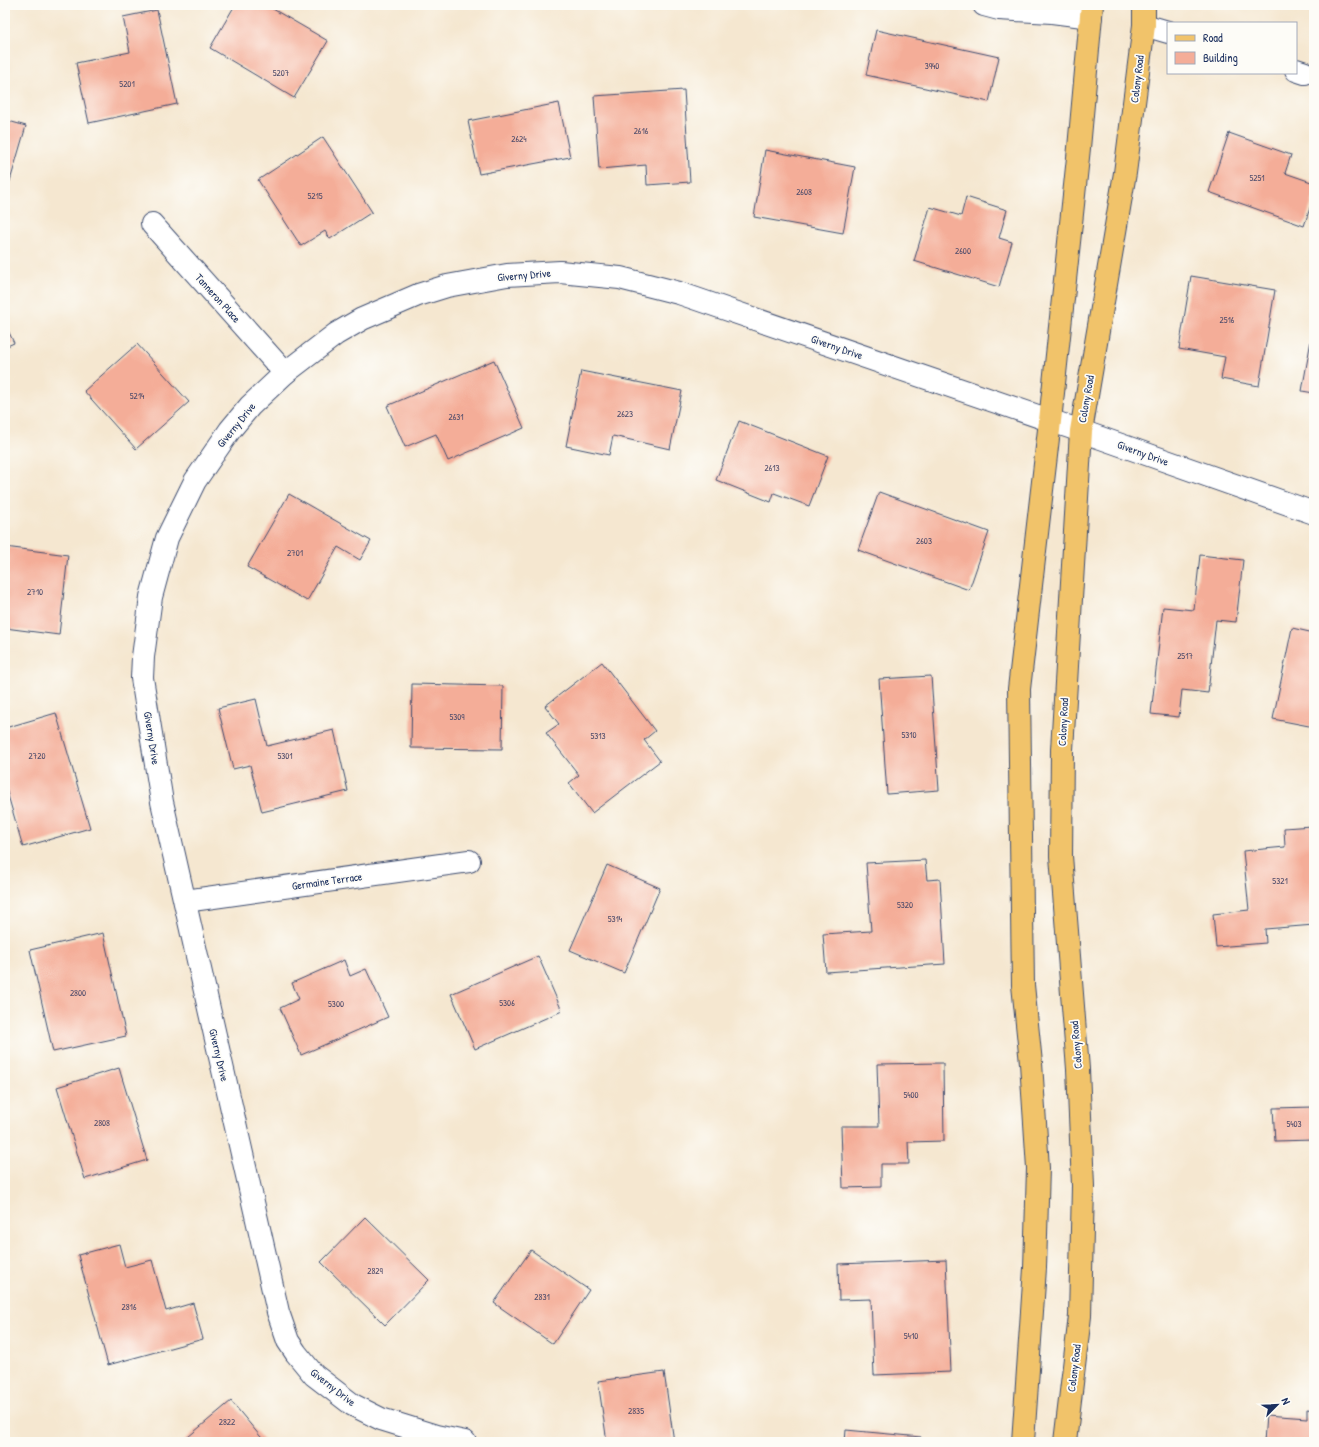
<svg xmlns="http://www.w3.org/2000/svg" width="1319" height="1447" font-family="'Patrick Hand',sans-serif">
<rect width="100%" height="100%" fill="#fdfcf7"/>
<filter id="ink" filterUnits="userSpaceOnUse"><feTurbulence type="fractalNoise" baseFrequency=".025" numOctaves="2"/><feDisplacementMap in="SourceGraphic" scale="8" xChannelSelector="R" yChannelSelector="G"/><feConvolveMatrix kernelMatrix="1 2 1 2 8 2 1 2 1" color-interpolation-filters="sRGB"/></filter>
<filter id="wash" filterUnits="userSpaceOnUse"><feTurbulence type="fractalNoise" baseFrequency=".012" numOctaves="4" result="noise"/><feDisplacementMap in="SourceGraphic" scale="16" xChannelSelector="R" yChannelSelector="G"/><feGaussianBlur stdDeviation="0.9" result="paint"/><feColorMatrix in="noise" values="0 0 0 0 0 0 0 0 0 0 0 0 0 0 0 0 0 1.4 0 .05"/><feComposite in="paint" operator="in"/></filter>
<g filter="url(#wash)">
<rect width="100%" height="100%" fill="#f5e7d0"/>
<g id="blocks">
<!-- building -->
<g fill="#f4ad98">
<polygon points="235,5 266,5 328,41 294,98 210,48"/>
<polygon points="157,10 177,104 89,123 76,63 130,52 123,17"/>
<polygon points="876,30 999,57 989,102 866,75"/>
<polygon points="684,90 690,182 647,185 646,165 599,169 594,96"/>
<polygon points="559,103 570,157 479,174 468,121"/>
<polygon points="5,120 26,126 5,198"/>
<polygon points="1229,133 1291,155 1285,173 1314,183 1314,196 1304,226 1209,192"/>
<polygon points="323,137 372,212 330,239 325,231 301,246 258,180"/>
<polygon points="765,150 855,167 843,233 754,217"/>
<polygon points="966,197 1007,210 999,238 1012,242 999,287 914,261 930,207 961,216"/>
<polygon points="1191,276 1275,290 1259,386 1221,379 1225,357 1179,349"/>
<polygon points="5,324 14,343 5,347"/>
<polygon points="1313,329 1314,329 1314,393 1302,391"/>
<polygon points="137,344 189,402 136,449 84,391"/>
<polygon points="494,360 524,428 448,461 436,434 405,447 387,406"/>
<polygon points="581,371 682,391 670,449 613,436 609,455 566,446"/>
<polygon points="739,421 828,456 809,506 774,493 771,502 716,480"/>
<polygon points="879,492 989,532 969,590 858,550"/>
<polygon points="289,494 371,541 360,560 338,547 307,601 247,567"/>
<polygon points="5,547 68,555 59,635 5,628"/>
<polygon points="1200,555 1243,560 1236,622 1216,620 1208,693 1182,690 1179,717 1151,714 1163,607 1194,610"/>
<polygon points="1292,628 1314,633 1314,727 1273,719"/>
<polygon points="602,662 655,731 644,740 660,761 592,813 569,783 579,775 546,733 559,724 545,706"/>
<polygon points="931,676 939,790 887,794 879,679"/>
<polygon points="412,684 503,686 502,749 411,748"/>
<polygon points="256,699 267,746 334,730 348,791 262,812 250,765 233,769 218,708"/>
<polygon points="56,713 90,828 23,847 5,785 5,728"/>
<polygon points="1312,826 1314,842 1314,925 1265,929 1266,943 1216,947 1213,914 1249,910 1243,851 1285,847 1284,828"/>
<polygon points="925,860 927,880 940,879 945,964 826,972 823,934 871,931 866,863"/>
<polygon points="607,865 660,888 624,973 570,950"/>
<polygon points="103,933 126,1036 53,1052 30,950"/>
<polygon points="538,956 562,1011 475,1049 451,994"/>
<polygon points="344,960 350,976 366,969 388,1017 301,1055 280,1008 299,999 292,983"/>
<polygon points="943,1063 944,1141 908,1142 909,1164 881,1164 881,1187 843,1188 841,1126 879,1126 877,1064"/>
<polygon points="119,1068 147,1160 85,1179 57,1087"/>
<polygon points="1314,1107 1314,1140 1275,1141 1273,1108"/>
<polygon points="365,1217 429,1280 385,1325 321,1262"/>
<polygon points="1311,1233 1314,1233 1314,1269 1312,1269"/>
<polygon points="119,1244 125,1267 152,1260 166,1311 193,1303 203,1339 108,1365 78,1255"/>
<polygon points="531,1250 589,1290 553,1344 494,1303"/>
<polygon points="946,1260 951,1372 874,1375 871,1299 839,1300 838,1264"/>
<polygon points="664,1372 674,1442 607,1442 598,1381"/>
<polygon points="231,1401 265,1442 182,1442"/>
<polygon points="1307,1409 1314,1410 1314,1442 1264,1442 1266,1415 1307,1418"/>
<polygon points="846,1430 921,1437 921,1442 845,1442"/>
</g>
</g>
</g>
<g filter="url(#ink)">
<use href="#blocks" fill-opacity="0" stroke="#3c4b6f" stroke-width="1"/>
<g fill="none" stroke-linecap="round" stroke-linejoin="round">
<defs>
<g id="minor">
<polyline points="984,5 999,9 1052,12 1091,17"/>
<polyline points="1144,25 1168,32"/>
<polyline points="1296,70 1305,73"/>
<polyline points="152,224 285,373"/>
<polyline points="185,901 469,861"/>
<polyline points="465,1442 436,1436 381,1419 353,1405 314,1375 296,1353 288,1341 278,1312 162,802 142,678 143,657 151,597 167,538 195,481 230,430 250,406 285,373 336,334 362,319 418,295 447,286 507,275 560,272 620,278 679,293 1081,431 1314,513"/>
</g>
<g id="major">
<polyline points="1023,1442 1035,1268 1038,1168 1031,1063 1023,985 1019,689 1050,421 1079,148 1092,5"/>
<polyline points="1065,1442 1080,1316 1083,1186 1078,1069 1061,856 1062,750 1081,431 1125,173 1144,25 1144,5"/>
</g>
</defs>
<!-- minor casing -->
<use href="#minor" stroke="#3c4b6f" stroke-width="24"/>
<!-- major casing -->
<use href="#major" stroke="#3c4b6f" stroke-width="24"/>
<!-- minor -->
<use href="#minor" stroke="#fff" stroke-width="22"/>
<!-- major -->
<use href="#major" stroke="#f1c36a" stroke-width="22"/>
</g>
</g>
<g text-anchor="middle" dominant-baseline="central" stroke-width="3.5" stroke-linejoin="round" paint-order="stroke">
<!-- number labels -->
<g font-size="9" fill="#514e6c">
<text x="932" y="66">3940</text>
<text x="281" y="73">5207</text>
<text x="127" y="84">5201</text>
<text x="641" y="131">2616</text>
<text x="519" y="139">2624</text>
<text x="1257" y="178">5251</text>
<text x="804" y="192">2608</text>
<text x="315" y="196">5215</text>
<text x="963" y="251">2600</text>
<text x="1227" y="320">2516</text>
<text x="137" y="396">5214</text>
<text x="625" y="414">2623</text>
<text x="456" y="417">2631</text>
<text x="772" y="468">2613</text>
<text x="924" y="541">2603</text>
<text x="295" y="553">2701</text>
<text x="35" y="592">2710</text>
<text x="1185" y="656">2517</text>
<text x="457" y="717">5309</text>
<text x="909" y="735">5310</text>
<text x="598" y="736">5313</text>
<text x="37" y="756">2720</text>
<text x="285" y="756">5301</text>
<text x="1280" y="881">5321</text>
<text x="905" y="905">5320</text>
<text x="615" y="919">5314</text>
<text x="78" y="993">2800</text>
<text x="507" y="1003">5306</text>
<text x="336" y="1004">5300</text>
<text x="911" y="1095">5400</text>
<text x="102" y="1123">2808</text>
<text x="1294" y="1124">5403</text>
<text x="375" y="1271">2829</text>
<text x="542" y="1297">2831</text>
<text x="129" y="1307">2816</text>
<text x="911" y="1336">5410</text>
<text x="636" y="1411">2835</text>
<text x="227" y="1422">2822</text>
</g>
<!-- street labels -->
<g font-size="11" fill="#1b2f5e" stroke="#fdfcf7">
<text transform="translate(1137 79) rotate(-83)">Colony Road</text>
<text transform="translate(524 275) rotate(-5)">Giverny Drive</text>
<text transform="translate(218 298) rotate(48)">Tanneron Place</text>
<text transform="translate(837 347) rotate(19)">Giverny Drive</text>
<text transform="translate(1086 399) rotate(-80)">Colony Road</text>
<text transform="translate(236 425) rotate(-51)">Giverny Drive</text>
<text transform="translate(1143 453) rotate(20)">Giverny Drive</text>
<text transform="translate(1063 722) rotate(-87)">Colony Road</text>
<text transform="translate(152 738) rotate(81)">Giverny Drive</text>
<text transform="translate(327 881) rotate(-8)">Germaine Terrace</text>
<text transform="translate(1076 1045) rotate(-95)">Colony Road</text>
<text transform="translate(219 1055) rotate(77)">Giverny Drive</text>
<text transform="translate(1074 1368) rotate(-83)">Colony Road</text>
<text transform="translate(333 1387) rotate(38)">Giverny Drive</text>
</g>
</g>
<!-- margin -->
<rect width="1319" height="1447" fill="none" stroke="#fdfcf7" stroke-width="20"/>
<!-- legend -->
<rect x="1167" y="22" width="130" height="52" fill="#fdfcf7" stroke="#a3aaba"/>
<rect x="1175" y="35" width="20" height="6" fill="#f1c36a" stroke="#a3aaba"/>
<text x="1203" y="42" font-size="12" fill="#1b2f5e">Road</text>
<rect x="1175" y="52" width="20" height="12" fill="#f4ad98" stroke="#a3aaba"/>
<text x="1203" y="62" font-size="12" fill="#1b2f5e">Building</text>
<!-- north arrow -->
<g transform="translate(1277 1405) rotate(66)" stroke="#fdfcf7" stroke-width="3" paint-order="stroke">
<path d="M0-3L7 15L0 10L-7 15Z" fill="#1b2f5e"/>
<text y="-6" font-size="11" font-weight="bold" text-anchor="middle" fill="#1b2f5e">N</text>
</g>
</svg>
